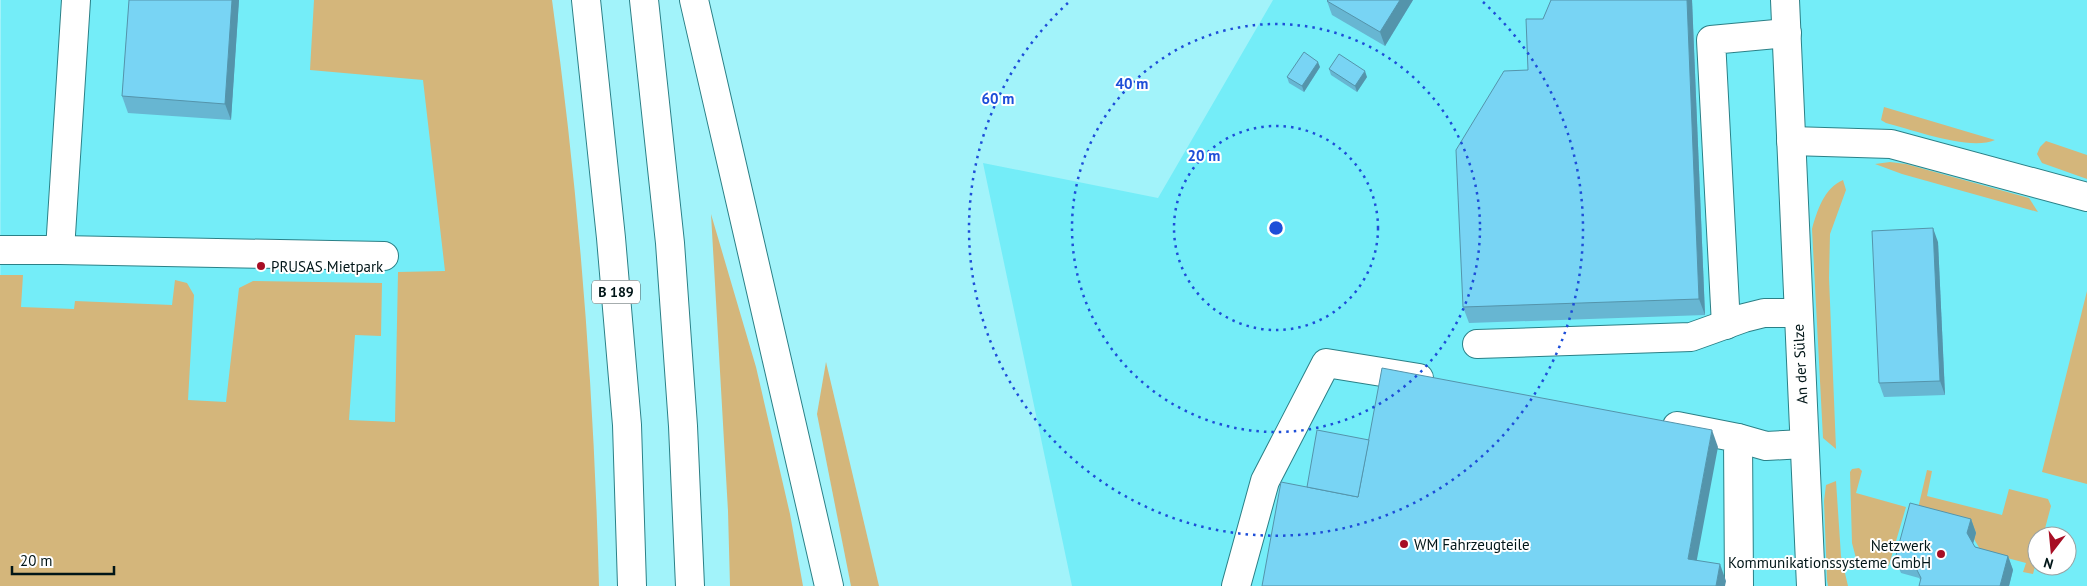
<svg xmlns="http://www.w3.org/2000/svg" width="2087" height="586" font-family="'PT Sans',sans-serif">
<rect width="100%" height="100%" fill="#a2f3fa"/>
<!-- built -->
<g fill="#74edf8" fill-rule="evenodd">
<polygon points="1,0 500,0 548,562 0,586"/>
<path d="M 1273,0 L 2087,0 L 2087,586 L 1072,586 L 983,163 L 1158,198 ZM 2037,536 L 2067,536 L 2067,566 L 2037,566 Z"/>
</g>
<!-- green -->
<g fill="#d4b67b">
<path d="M 314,0 L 552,0 C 579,194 594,390 599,586 L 0,586 L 0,275 L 23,275 L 21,307 L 74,309 L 75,301 L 172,305 L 175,280 L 187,283 L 194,295 L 188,400 L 226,402 L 239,288 L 253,281 L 382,283 L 381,336 L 355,335 L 349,420 L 395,422 L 398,272 L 445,271 L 423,80 L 310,70 Z"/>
<path d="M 1884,107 L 1995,140 C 1969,151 1914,130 1886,123 L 1881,120 Z"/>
<polygon points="2046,141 2087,155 2087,179 2042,163 2037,154 2040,147"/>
<polygon points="1890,162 1906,164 2029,198 2038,212 1902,174 1875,164"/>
<path d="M 1843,180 L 1846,190 L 1830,234 L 1829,278 L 1836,449 L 1823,438 L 1812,229 C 1817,211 1824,188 1843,180 Z"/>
<polygon points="711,214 756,367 790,514 803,586 730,586 728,511"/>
<polygon points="2087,291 2087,484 2042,472"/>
<polygon points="826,362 879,586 851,586 817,414"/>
<polygon points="1859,468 1862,471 1856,493 1906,507 1889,565 1886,568 1857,562 1852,543 1850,472 1852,469"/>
<polygon points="1927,470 1932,471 1927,496 2002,515 2009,489 2048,499 2051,506 2043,536 2037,536 2037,559 2033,574 2023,572 2026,563 1981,551 1974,539 1916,517"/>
<polygon points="1836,481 1841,556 1848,586 1828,586 1827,580 1824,501 1826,485"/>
</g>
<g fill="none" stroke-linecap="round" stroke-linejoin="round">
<defs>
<g id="minor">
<polyline points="1785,0 1811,586"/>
<polyline points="1791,141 1891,144 2087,197"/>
<polyline points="0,250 60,250 76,0"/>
<polyline points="60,250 384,256"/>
<polyline points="1726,325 1711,40 1787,33"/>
<polyline points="1477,344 1691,337 1744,318 1764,313 1797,313"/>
<polyline points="1677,426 1738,438 1739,586"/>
<polyline points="1738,438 1766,446 1804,444"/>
<polyline points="1236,586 1265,481 1326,363 1419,378"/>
</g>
<g id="highway">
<polyline points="586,0 611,238 627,425 632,586"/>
<polyline points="644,0 670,243 683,426 690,586"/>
<polyline points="694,0 829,586"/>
</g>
</defs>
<!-- minor casing -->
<use href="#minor" stroke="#2b8087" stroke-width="30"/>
<!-- highway casing -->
<use href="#highway" stroke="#2b8087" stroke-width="30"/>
<!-- minor -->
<use href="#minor" stroke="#fff" stroke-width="28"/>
<!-- highway -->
<use href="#highway" stroke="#fff" stroke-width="28"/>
</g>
<!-- wall -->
<g fill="#67b6d2">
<polygon points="129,0 239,0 231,120 128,113 122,96"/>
<polygon points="1328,0 1413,0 1385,46 1332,15 1327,1"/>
<polygon points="1551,0 1692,0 1705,315 1469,323 1463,307 1543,19"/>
<polygon points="1320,67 1304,92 1289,83 1287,77"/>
<polygon points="1329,69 1367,77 1357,92 1331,75"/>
<polygon points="1938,242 1945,395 1884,397 1879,383"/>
<polygon points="1971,519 1976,533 1973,544 1975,547 2008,556 2013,570 2009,586 1919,586 1921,581 1919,578 1901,573 1895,559"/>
</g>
<!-- shaded-wall -->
<g fill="#5494ab">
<polygon points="232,0 239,0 231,120 225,104"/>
<polygon points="1400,0 1413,0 1385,46 1380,32"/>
<polygon points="1687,0 1692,0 1705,315 1699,299"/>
<polygon points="1318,62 1320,67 1304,92 1302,86"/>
<polygon points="1365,71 1367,77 1357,92 1355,86"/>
<polygon points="1933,228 1938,242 1945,395 1940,381"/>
<polygon points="1712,430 1718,447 1694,575 1688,559"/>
<polygon points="1971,519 1976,533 1972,547 1967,533"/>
<polygon points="2008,556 2013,570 2009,586 2000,586"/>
<polygon points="1720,564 1726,581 1725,586 1716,586"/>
</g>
<!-- building -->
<g fill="#78d4f4" stroke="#5494ab">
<polygon points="129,0 232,0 225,104 122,96"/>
<polygon points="1328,0 1400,0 1380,32 1327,1"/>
<polygon points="1551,0 1687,0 1699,299 1463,307 1456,150 1504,71 1528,70 1526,19 1543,19"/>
<polygon points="1304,52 1318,62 1302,86 1287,77"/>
<polygon points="1339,54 1365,71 1355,86 1329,69"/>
<polygon points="1933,228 1940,381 1879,383 1872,231"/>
<polygon points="1382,368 1712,430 1688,559 1720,564 1716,586 1262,586 1281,482 1358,497"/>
<polygon points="1317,430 1369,440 1358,497 1307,487"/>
<polygon points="1910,503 1971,519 1967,533 1975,547 2008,556 2000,586 1919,586 1921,578 1914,564 1895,559"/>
</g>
<!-- distance rings -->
<g fill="none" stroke="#1d4ed8" stroke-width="2.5" stroke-dasharray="2.5 5">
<circle cx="1276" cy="228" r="102"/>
<circle cx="1276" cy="228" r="204"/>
<path d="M1483 2A307 307 0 1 1 1069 2"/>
</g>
<!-- markers -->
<g fill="#a70e24" stroke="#fff" stroke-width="2">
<circle cx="261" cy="266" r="5"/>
<circle cx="1404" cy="544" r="5"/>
<circle cx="1941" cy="554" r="5"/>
</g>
<g text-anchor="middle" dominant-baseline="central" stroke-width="4" stroke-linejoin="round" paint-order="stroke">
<!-- shield labels -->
<rect fill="#fff" stroke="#4c5b5d" stroke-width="1" x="592" y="280.5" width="48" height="23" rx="4"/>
<g font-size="14" font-weight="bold" fill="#001517">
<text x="616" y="292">B 189</text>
</g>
<!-- poi labels -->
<g font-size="15" fill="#001517" stroke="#fff" text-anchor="start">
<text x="271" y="266">PRUSAS Mietpark</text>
<text x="1414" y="544">WM Fahrzeugteile</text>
<text x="1931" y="545" text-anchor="end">Netzwerk<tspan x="1931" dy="17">Kommunikationssysteme GmbH</tspan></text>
</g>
<!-- street labels -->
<g font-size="15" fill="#001517" stroke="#fff">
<text transform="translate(1800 364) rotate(-93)">An der Sülze</text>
</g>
</g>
<circle cx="1276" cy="228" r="8" fill="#1d4ed8" stroke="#fff" stroke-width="2.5"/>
<g font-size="15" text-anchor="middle" font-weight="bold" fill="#1d4ed8" stroke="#fff" stroke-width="4" stroke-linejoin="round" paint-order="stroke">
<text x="1132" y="89">40 m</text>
<text x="998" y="104">60 m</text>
<text x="1204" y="161">20 m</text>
</g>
<!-- north arrow -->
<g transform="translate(2052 551) rotate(196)"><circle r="24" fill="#ffffff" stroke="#99a1a2"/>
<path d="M0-4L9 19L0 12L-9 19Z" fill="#a70e24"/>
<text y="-8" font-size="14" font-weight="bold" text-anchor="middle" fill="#001517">N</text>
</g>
<!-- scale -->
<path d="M12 566v8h102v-8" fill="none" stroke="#001517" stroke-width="2.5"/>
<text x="20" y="566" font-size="15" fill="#001517" stroke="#ffffff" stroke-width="4" paint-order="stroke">20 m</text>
</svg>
